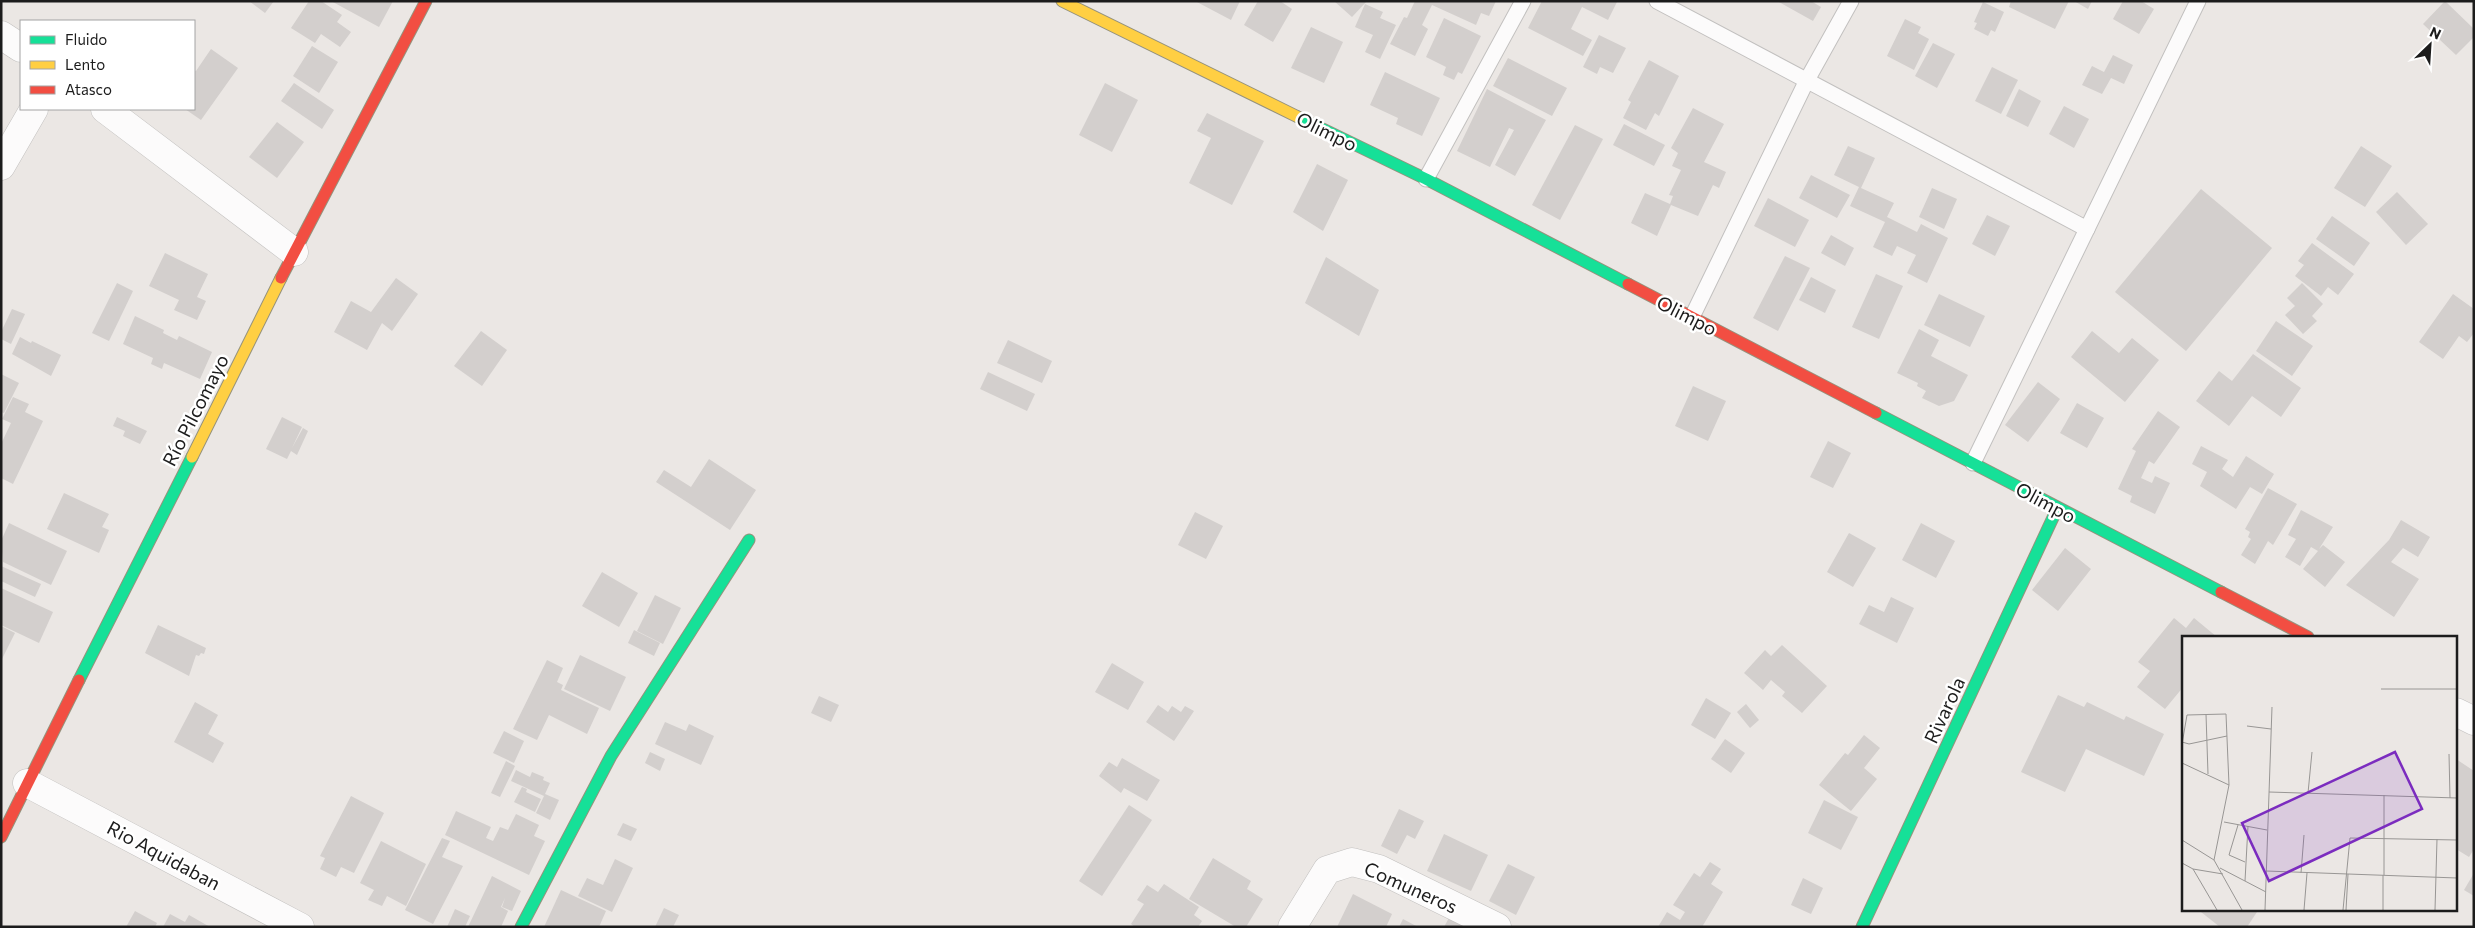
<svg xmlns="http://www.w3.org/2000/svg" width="2475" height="928" font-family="Commissioner,sans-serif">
<rect width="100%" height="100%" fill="#ebe7e4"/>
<!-- building -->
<g fill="#d3cfcd">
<polygon points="249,1 274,1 265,13"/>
<polygon points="309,1 321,1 342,15 337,22 351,32 340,47 321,34 315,43 291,28"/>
<polygon points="331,1 393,1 379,27"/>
<polygon points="1195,1 1240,1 1231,20"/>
<polygon points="1258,1 1280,1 1292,9 1273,42 1244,25"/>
<polygon points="1334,1 1367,1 1352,17"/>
<polygon points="1415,1 1426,2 1496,1 1489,16 1481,13 1476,25 1432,5 1422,25 1428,29 1415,56 1390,44 1404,17 1407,18"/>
<polygon points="1542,1 1615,1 1617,2 1608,20 1582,7 1571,29 1592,40 1583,56 1528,28"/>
<polygon points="1777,1 1811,1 1821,7 1813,21"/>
<polygon points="2011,1 2069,1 2055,29 2009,7"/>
<polygon points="2074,1 2092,1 2088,9"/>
<polygon points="2123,1 2141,1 2154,9 2139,34 2113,19"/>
<polygon points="2445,1 2474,29 2474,37 2456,55 2423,24"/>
<polygon points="1983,2 2004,12 1995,32 1991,30 1988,36 1974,29 1977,23 1974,22"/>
<polygon points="1365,4 1383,12 1380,18 1396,25 1380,59 1365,52 1373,35 1355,27"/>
<polygon points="1444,18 1481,36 1462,74 1458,72 1454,80 1443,75 1446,67 1426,57"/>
<polygon points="1905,19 1921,27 1918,33 1929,39 1914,70 1887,56"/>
<polygon points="1311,27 1343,42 1324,83 1291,68"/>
<polygon points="1599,35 1626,48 1613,73 1600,67 1597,74 1583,67"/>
<polygon points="1933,43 1955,54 1937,88 1915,76"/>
<polygon points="312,46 338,62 319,93 293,76"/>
<polygon points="211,49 238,68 201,120 185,109 194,109 194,70 196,71"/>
<polygon points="2113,55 2133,65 2124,84 2111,78 2102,94 2082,85 2092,66 2104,72"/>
<polygon points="1508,58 1567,88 1552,116 1493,86"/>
<polygon points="1649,60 1679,76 1659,116 1655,113 1646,130 1623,118 1631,102 1628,100"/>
<polygon points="1992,67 2018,80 2001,114 1975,101"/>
<polygon points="1385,72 1440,98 1422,136 1396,124 1398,118 1370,105"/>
<polygon points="294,83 334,110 322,129 281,101"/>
<polygon points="1105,83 1138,100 1112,152 1079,135"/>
<polygon points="1487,89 1546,120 1515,176 1495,165 1514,130 1509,128 1490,167 1457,151"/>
<polygon points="2019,89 2041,101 2028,127 2006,116"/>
<polygon points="2064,106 2089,119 2074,148 2049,134"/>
<polygon points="1693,108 1724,124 1704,162 1726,172 1719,188 1713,185 1698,216 1671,205 1657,236 1631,223 1645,193 1670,204 1673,196 1669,195 1681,170 1672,166 1678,153 1671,148"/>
<polygon points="1207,113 1264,141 1232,205 1189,183 1211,138 1197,131"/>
<polygon points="277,122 304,142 277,178 249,157"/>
<polygon points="1624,124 1665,145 1654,166 1613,145"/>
<polygon points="1575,125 1603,139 1560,220 1532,205"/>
<polygon points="1848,146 1875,158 1861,188 1894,203 1887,217 1917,232 1921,224 1948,238 1927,283 1907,273 1916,255 1897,246 1892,256 1873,247 1885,222 1850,206 1859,187 1834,175"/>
<polygon points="2361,146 2392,166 2365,207 2334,188"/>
<polygon points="1317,164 1348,180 1323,231 1293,212"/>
<polygon points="1811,175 1850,195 1837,218 1799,198"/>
<polygon points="1932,188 1957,199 1944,229 1919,217"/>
<polygon points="2201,189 2272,248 2186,351 2115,292"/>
<polygon points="2397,192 2428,224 2406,245 2376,212"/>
<polygon points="1768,198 1809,220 1795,247 1754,226"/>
<polygon points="1987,215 2010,226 1995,256 1972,244"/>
<polygon points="2332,216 2370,243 2354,266 2316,239"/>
<polygon points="1831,235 1854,248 1845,266 1821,253"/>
<polygon points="2312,243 2354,274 2338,295 2328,287 2321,296 2295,276 2304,265 2298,261"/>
<polygon points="165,253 208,274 197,297 206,301 197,320 174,310 179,300 149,286"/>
<polygon points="1785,256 1810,268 1778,331 1753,318"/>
<polygon points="1326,257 1379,290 1359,336 1305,303"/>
<polygon points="1876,274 1903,286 1879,339 1852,327"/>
<polygon points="1811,277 1836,290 1825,313 1799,300"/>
<polygon points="396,278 418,294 392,331 382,323 367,350 334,332 351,301 371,312"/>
<polygon points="117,283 133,291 109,341 92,333"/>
<polygon points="2302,283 2323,304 2312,316 2317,321 2303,334 2285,315 2295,306 2287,298"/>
<polygon points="1939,294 1985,316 1970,347 1924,325"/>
<polygon points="2453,294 2474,309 2474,333 2467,342 2459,336 2443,359 2419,342"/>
<polygon points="12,309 25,314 11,344 1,339 1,332"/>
<polygon points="135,316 164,330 163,333 177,340 179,336 212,352 200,379 164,363 162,369 151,364 153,358 123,344"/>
<polygon points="2276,321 2313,346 2292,376 2256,351"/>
<polygon points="1919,329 1939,340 1931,356 1968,375 1954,401 1939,406 1922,398 1926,391 1917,386 1918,383 1897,373"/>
<polygon points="481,331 507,350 482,386 454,366"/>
<polygon points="2092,331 2119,353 2132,338 2159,360 2125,402 2071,357"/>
<polygon points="20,337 31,343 32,341 61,355 51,376 12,354"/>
<polygon points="1008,340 1052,361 1042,383 997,363"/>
<polygon points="2253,354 2301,388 2281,417 2252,396 2229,426 2196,401 2219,371 2232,381"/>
<polygon points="988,372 1035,394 1027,411 980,389"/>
<polygon points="1,374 19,383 4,413 1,412"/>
<polygon points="2038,382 2060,399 2028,442 2005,425"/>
<polygon points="1693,386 1726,401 1708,441 1675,426"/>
<polygon points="13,397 29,404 25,412 43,421 13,484 1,478 1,444 11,423 2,419"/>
<polygon points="2077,403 2104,418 2087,448 2060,433"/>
<polygon points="2158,411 2180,427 2154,464 2149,461 2141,478 2152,483 2155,476 2170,483 2155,514 2130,502 2132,496 2118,489 2136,451 2132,449"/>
<polygon points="117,417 147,431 140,444 123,436 125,431 113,426"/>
<polygon points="282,417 302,427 292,448 303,428 308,431 297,455 291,451 287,459 266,449"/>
<polygon points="1828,441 1851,453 1833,488 1810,477"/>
<polygon points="2201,446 2228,460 2222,469 2233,477 2246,456 2274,474 2262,494 2250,487 2236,509 2200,486 2207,472 2192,464"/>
<polygon points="709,459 756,490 730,530 656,482 664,470 691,487"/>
<polygon points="2268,488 2297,504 2273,545 2268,541 2255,564 2241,555 2251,539 2248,537 2250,532 2245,529"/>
<polygon points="64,493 109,514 102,527 109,530 99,553 47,529"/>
<polygon points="2301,510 2333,527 2319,549 2323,545 2345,562 2325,587 2303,569 2318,551 2311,547 2300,566 2285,557 2296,539 2288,535"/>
<polygon points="1195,512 1223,526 1206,559 1178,545"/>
<polygon points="2401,520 2430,537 2418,557 2403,548 2391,562 2419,579 2394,617 2346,585 2389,540"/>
<polygon points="9,523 67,551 51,585 3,562 1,541"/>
<polygon points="1921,523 1955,541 1936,578 1902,560"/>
<polygon points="1849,533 1876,548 1853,587 1827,572"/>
<polygon points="2065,548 2091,569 2058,611 2032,590"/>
<polygon points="1,566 41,584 35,597 1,581"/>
<polygon points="602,572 638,593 619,627 582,606"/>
<polygon points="1,588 53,612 39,643 1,625"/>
<polygon points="655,595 681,608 663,644 637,631"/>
<polygon points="1891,597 1914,608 1897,643 1859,624 1869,605 1884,612"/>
<polygon points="2174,618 2186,628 2194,618 2217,637 2184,637 2184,686 2165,709 2137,687 2150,671 2138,662"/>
<polygon points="158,625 206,648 204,654 201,653 199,656 196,655 189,676 145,653"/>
<polygon points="1,626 15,633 1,661"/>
<polygon points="634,630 660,643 654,656 628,643"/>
<polygon points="1782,645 1827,686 1802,713 1782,696 1785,692 1771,680 1763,690 1744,673 1765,650 1771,656"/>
<polygon points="580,655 626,677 610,711 564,689"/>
<polygon points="547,660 563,668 557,682 563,685 561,690 599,708 587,734 549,715 537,740 513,729"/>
<polygon points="1112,663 1144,682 1128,710 1095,692"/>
<polygon points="2058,695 2084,707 2087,702 2124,720 2126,716 2164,734 2144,776 2086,749 2065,792 2021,772"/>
<polygon points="819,696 839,705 831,722 811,713"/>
<polygon points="1706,698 1731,713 1715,739 1691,725"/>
<polygon points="195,702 218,715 208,734 224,743 213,763 174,742"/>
<polygon points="1746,704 1759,720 1750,728 1737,712"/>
<polygon points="1158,705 1168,712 1172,706 1181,712 1185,706 1194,711 1174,741 1146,722"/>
<polygon points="665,722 686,731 689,724 714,736 701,765 655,744"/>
<polygon points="504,731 524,741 514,763 493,753"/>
<polygon points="1864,735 1880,748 1864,768 1877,779 1851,811 1819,785 1845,753 1848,755"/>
<polygon points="1725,739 1745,753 1731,773 1711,759"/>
<polygon points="650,752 665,759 660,771 645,763"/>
<polygon points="1122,758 1160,780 1147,801 1124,788 1121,793 1099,776 1109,762 1117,767"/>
<polygon points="2456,759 2474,771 2474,849 2469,857 2456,849"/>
<polygon points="506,761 515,766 500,797 491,793"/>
<polygon points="516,770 530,777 532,772 544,777 543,780 550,783 545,794 559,800 550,820 536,813 544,796 511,781"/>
<polygon points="522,787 527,789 526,792 541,799 535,812 514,802"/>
<polygon points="351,796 384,813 354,873 341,867 336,877 320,869 325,858 320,856"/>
<polygon points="1824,800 1858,817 1841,850 1808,833"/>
<polygon points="1129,805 1152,820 1102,896 1079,881"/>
<polygon points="1399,809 1424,821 1415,839 1407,835 1397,854 1381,846"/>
<polygon points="456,811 491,827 486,838 493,841 500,827 508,830 516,814 539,825 534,836 545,841 529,875 445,835"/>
<polygon points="623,823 637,829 631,841 617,835"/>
<polygon points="1444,834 1488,855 1471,891 1427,871"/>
<polygon points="442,838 450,841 442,857 463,866 433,924 405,910"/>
<polygon points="381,841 426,864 406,906 387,896 382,906 368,900 374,890 360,883"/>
<polygon points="1213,858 1251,881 1247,889 1263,899 1246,927 1236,927 1189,899"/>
<polygon points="615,859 633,868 612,912 578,896 587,878 603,885"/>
<polygon points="1710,862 1721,869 1711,884 1723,892 1702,927 1658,927 1667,912 1680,920 1685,912 1673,905 1694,873 1700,877"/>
<polygon points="1508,864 1535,877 1516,915 1489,901"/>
<polygon points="2474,873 2474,896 2464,890"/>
<polygon points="492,876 521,891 512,911 502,907 505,898 501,907 508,911 501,927 468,927"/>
<polygon points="1803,878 1823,888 1811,914 1791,905"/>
<polygon points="1164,884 1199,907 1194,915 1202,921 1198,927 1135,927 1131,924 1144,904 1137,900 1147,885 1158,892"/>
<polygon points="561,890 606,911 599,927 544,927"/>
<polygon points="1353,894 1392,914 1386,927 1337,927"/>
<polygon points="664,908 679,915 673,927 655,927"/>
<polygon points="455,909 470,916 465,927 447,927"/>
<polygon points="2203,909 2259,909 2247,927 2220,927 2201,912"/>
<polygon points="135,911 157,923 155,927 126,927"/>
<polygon points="170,914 185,922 189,915 210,927 163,927"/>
<polygon points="1450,916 1468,927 1444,927"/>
<polygon points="1403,919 1418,927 1399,927"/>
</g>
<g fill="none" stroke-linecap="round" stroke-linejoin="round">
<defs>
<g id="lane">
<polyline points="1657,1 2087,229"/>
<polyline points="1426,179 1523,1"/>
<polyline points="1692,317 1807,80 1851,1"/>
<polyline points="1973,463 2198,1"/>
</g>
<g id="street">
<polyline points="1,35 21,48"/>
<polyline points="105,109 294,252"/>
<polyline points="1,166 34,109"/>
<polyline points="2456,712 2474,721"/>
<polyline points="27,783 300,927"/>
<polyline points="1292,927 1327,870 1352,862 1379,869 1497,927"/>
</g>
<g id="fast">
<polyline points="1298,117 1426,179 1628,284"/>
<polyline points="1876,413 2221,592"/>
<polyline points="79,680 192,457"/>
<polyline points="521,927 611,756 749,540"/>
<polyline points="1862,927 2057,509"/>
</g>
<g id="slow">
<polyline points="1062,1 1298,117"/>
<polyline points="192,457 281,278"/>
</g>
<g id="jam">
<polyline points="281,278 426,1"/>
<polyline points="1628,284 1876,413"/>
<polyline points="2221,592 2308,637"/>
<polyline points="1,837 79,680"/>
</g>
</defs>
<!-- lane casing -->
<use href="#lane" stroke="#c2c0bf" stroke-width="17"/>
<!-- street casing -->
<use href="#street" stroke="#c2c0bf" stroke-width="29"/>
<!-- fast casing -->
<use href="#fast" stroke="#95927c" stroke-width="13"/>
<!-- slow casing -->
<use href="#slow" stroke="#95927c" stroke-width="13"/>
<!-- jam casing -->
<use href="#jam" stroke="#95927c" stroke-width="13"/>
<!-- lane -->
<use href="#lane" stroke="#fcfbfb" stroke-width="15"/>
<!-- street -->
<use href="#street" stroke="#fcfbfb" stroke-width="28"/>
<!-- fast -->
<use href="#fast" stroke="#16e098" stroke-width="11"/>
<!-- slow -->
<use href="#slow" stroke="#ffcf43" stroke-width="11"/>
<!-- jam -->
<use href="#jam" stroke="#f24e42" stroke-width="11"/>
</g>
<g text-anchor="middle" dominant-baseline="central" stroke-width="5" stroke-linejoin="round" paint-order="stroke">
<!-- street labels -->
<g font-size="19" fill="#1c1c1c" stroke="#fff">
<text transform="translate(1327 131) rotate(26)">Olimpo</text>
<text transform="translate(1687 315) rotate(27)">Olimpo</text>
<text transform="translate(195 410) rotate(-63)">Río Pilcomayo</text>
<text transform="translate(2046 502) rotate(28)">Olimpo</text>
<text transform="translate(1944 710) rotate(-65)">Rivarola</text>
<text transform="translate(164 855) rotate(28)">Rio Aquidaban</text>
<text transform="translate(1411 887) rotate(24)">Comuneros</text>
</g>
</g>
<!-- overview -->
<g transform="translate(2182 636)">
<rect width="275" height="275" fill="#ebe7e4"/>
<path fill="none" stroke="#989694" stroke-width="1" d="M 199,53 L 275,53M 24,78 L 26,138M 65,90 L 89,93M 0,106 L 7,108 L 45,100M 0,108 L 5,79 L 44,78 L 47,149 L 32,224M 267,118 L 268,162M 0,127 L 47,149M 87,156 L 275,162M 126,157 L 130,116M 202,159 L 202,239M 42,186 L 85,194M 56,189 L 47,219 L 63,226M 0,204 L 32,224 L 60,274M 0,227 L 11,233 L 41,238M 38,232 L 84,256M 11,233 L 35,274M 84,235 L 275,242M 119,237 L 122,199M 201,239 L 201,274M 63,245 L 66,190M 83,274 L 90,71M 122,274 L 125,237M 161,274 L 168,202 L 275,204M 164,274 L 166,238M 253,274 L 255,203"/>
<path fill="#7b2cbf" fill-opacity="0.15" stroke="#7b2cbf" stroke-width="2.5" d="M 213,116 L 240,173 L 87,245 L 60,187 Z"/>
<rect width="275" height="275" fill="none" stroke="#1c1c1c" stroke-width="2.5"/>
</g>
<!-- border -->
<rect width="2475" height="928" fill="none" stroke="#1c1c1c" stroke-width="5"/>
<!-- legend -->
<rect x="20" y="20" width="175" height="90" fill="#ffffff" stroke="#a4a4a4"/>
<rect x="30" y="36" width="25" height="8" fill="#16e098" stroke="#a4a4a4"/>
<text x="65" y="45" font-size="15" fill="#1c1c1c">Fluido</text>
<rect x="30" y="61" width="25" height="8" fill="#ffcf43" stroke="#a4a4a4"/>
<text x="65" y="70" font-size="15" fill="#1c1c1c">Lento</text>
<rect x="30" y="86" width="25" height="8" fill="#f24e42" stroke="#a4a4a4"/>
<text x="65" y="95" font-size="15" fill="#1c1c1c">Atasco</text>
<!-- north arrow -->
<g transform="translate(2430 45) rotate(25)" stroke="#ffffff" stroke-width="4" paint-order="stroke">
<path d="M0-4L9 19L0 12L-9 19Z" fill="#1c1c1c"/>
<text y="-8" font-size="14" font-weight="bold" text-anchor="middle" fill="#1c1c1c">N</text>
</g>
</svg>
